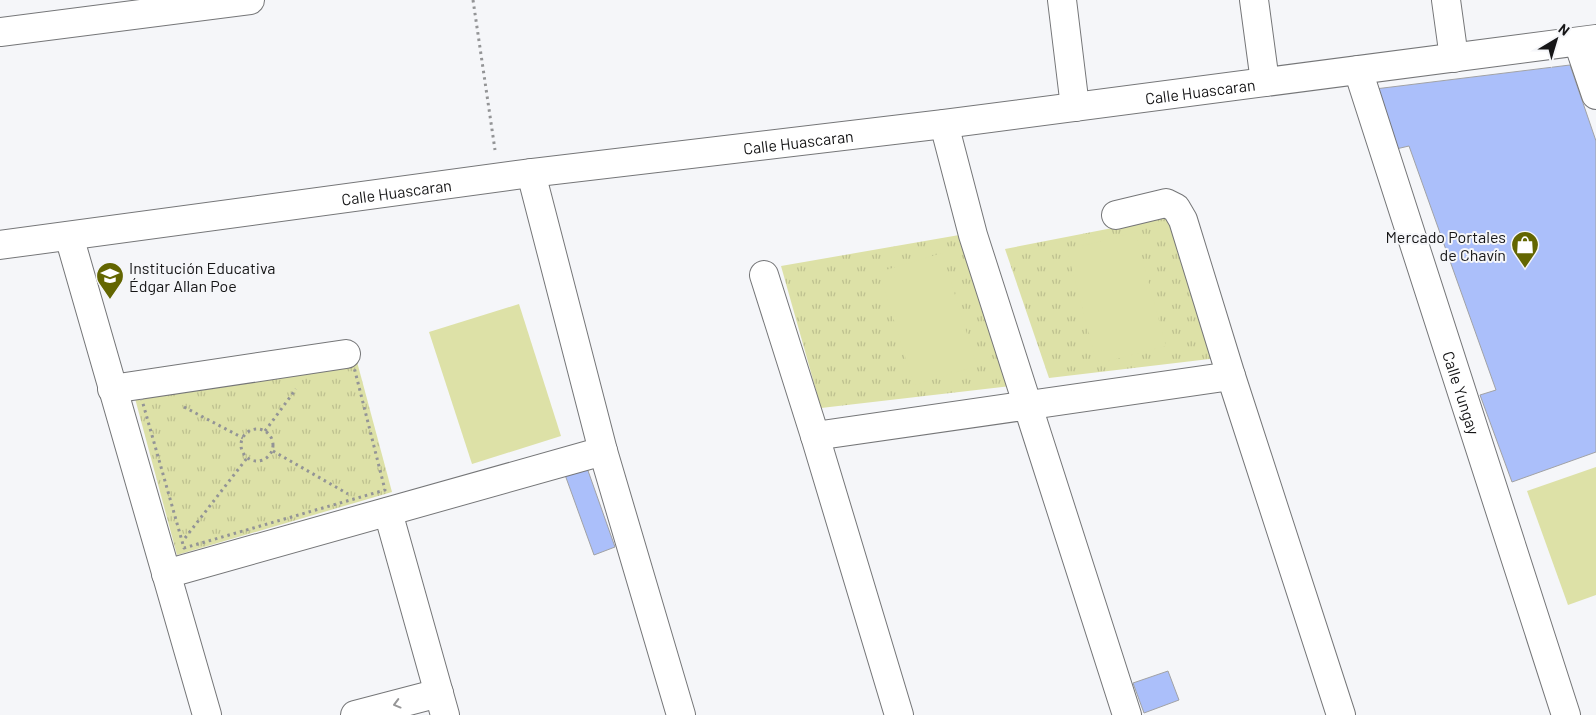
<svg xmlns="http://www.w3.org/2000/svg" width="1596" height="715" font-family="Barlow,sans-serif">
<defs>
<pattern id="park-tufts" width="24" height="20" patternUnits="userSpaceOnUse" patternTransform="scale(1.25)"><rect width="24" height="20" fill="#dde1a7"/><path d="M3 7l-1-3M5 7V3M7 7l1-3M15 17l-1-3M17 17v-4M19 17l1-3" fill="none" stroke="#bdc08f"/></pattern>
</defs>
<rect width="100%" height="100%" fill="#f5f6f9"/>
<!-- park -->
<g fill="url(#park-tufts)">
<polygon points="1169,217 1218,358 1049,378 1005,249"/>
<polygon points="965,234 1011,386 821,408 781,266"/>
<polygon points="356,358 392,492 177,555 133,391"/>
</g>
<!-- pitch -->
<g fill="#dde1a7">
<polygon points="1135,232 1166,346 1097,364 1067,250"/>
<polygon points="942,253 977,366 914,385 879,272"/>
<polygon points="519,304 561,436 472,464 429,332"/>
<polygon points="1596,467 1596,595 1568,605 1527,491"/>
</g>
<!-- building -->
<g fill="#abbffa" stroke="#a1a2a5">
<polygon points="1570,65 1596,141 1596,452 1512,482 1480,395 1496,390 1409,146 1396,149 1375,89"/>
<polygon points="586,465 615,547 594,555 564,472"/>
<polygon points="1168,671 1179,700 1144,713 1133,683"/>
</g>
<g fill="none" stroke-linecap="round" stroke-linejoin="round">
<defs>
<g id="minor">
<polyline points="1062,0 1075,107"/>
<polyline points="1254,0 1265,82"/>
<polyline points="1446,0 1454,58"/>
<polyline points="0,32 250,0"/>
<polyline points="1578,42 1596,95"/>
<path id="s1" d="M 1358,70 L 1566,715"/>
<polyline points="944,124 973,235 1127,715"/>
<polyline points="531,173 603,451 681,715"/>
<polyline points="1116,215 1166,203 1176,208 1183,220 1231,376 1341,715"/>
<polyline points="69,236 207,715"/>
<path id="s2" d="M 0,245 L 531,173 L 944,124 L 1596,39"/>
<polyline points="764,275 815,436 899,715"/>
<polyline points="112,389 346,354"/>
<polyline points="815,436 1231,376"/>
<polyline points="388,512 445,715"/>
<polyline points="166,574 603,451"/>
<polyline points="355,715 439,693"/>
</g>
</defs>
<!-- minor casing -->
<use href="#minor" stroke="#757678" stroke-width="30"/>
<!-- path -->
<g stroke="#939496" stroke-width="3" stroke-dasharray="2.5 4" stroke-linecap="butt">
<polyline points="473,0 495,150"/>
<polygon points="353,363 385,490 184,548 140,393"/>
<polyline points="184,407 243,438"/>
<circle cx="257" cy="445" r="16"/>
<polyline points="265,431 296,389"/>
<polyline points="273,451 348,494"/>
<polyline points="185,538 247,458"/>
</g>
<!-- minor -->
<use href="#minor" stroke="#fff" stroke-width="28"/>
</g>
<!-- one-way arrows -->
<defs><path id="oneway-chevron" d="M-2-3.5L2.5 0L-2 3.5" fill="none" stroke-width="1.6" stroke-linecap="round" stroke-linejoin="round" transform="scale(1.25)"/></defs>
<use stroke="#969697" href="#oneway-chevron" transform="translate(397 704) rotate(165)"/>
<!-- icons -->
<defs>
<symbol id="shop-pin" viewBox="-11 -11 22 30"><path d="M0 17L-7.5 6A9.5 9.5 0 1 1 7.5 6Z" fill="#636601" stroke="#f5f6f9"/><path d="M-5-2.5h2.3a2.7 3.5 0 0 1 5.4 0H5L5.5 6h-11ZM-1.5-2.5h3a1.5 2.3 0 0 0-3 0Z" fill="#fff"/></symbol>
<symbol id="school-pin" viewBox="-11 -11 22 30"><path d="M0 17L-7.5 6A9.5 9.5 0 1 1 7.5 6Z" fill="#636601" stroke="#f5f6f9"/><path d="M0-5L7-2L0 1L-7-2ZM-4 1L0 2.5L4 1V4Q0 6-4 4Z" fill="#fff"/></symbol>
</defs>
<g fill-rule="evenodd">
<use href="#shop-pin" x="1509" y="229" width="32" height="43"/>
<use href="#school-pin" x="94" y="260" width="32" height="43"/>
</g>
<g text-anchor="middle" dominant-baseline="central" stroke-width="4" stroke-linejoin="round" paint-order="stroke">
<!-- street labels -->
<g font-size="16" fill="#161617" stroke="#f5f6f9">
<text stroke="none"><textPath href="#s2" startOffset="1210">Calle Huascaran</textPath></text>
<text stroke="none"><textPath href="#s2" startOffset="805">Calle Huascaran</textPath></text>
<text stroke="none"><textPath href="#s2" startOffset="400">Calle Huascaran</textPath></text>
<text stroke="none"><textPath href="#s1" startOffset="339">Calle Yungay</textPath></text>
</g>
<!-- poi labels -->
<g font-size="16" fill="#161617" stroke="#f5f6f9" text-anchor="end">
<text x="1506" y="236">Mercado Portales<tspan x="1506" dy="18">de Chavín</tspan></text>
<text x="129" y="267" text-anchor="start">Institución Educativa<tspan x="129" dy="18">Édgar Allan Poe</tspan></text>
</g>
</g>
<!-- north arrow -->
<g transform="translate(1556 40) rotate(38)" stroke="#f5f6f9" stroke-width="4" paint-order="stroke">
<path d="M0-4L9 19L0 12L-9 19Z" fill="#161617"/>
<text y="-8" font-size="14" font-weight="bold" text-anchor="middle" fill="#161617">N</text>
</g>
</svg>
